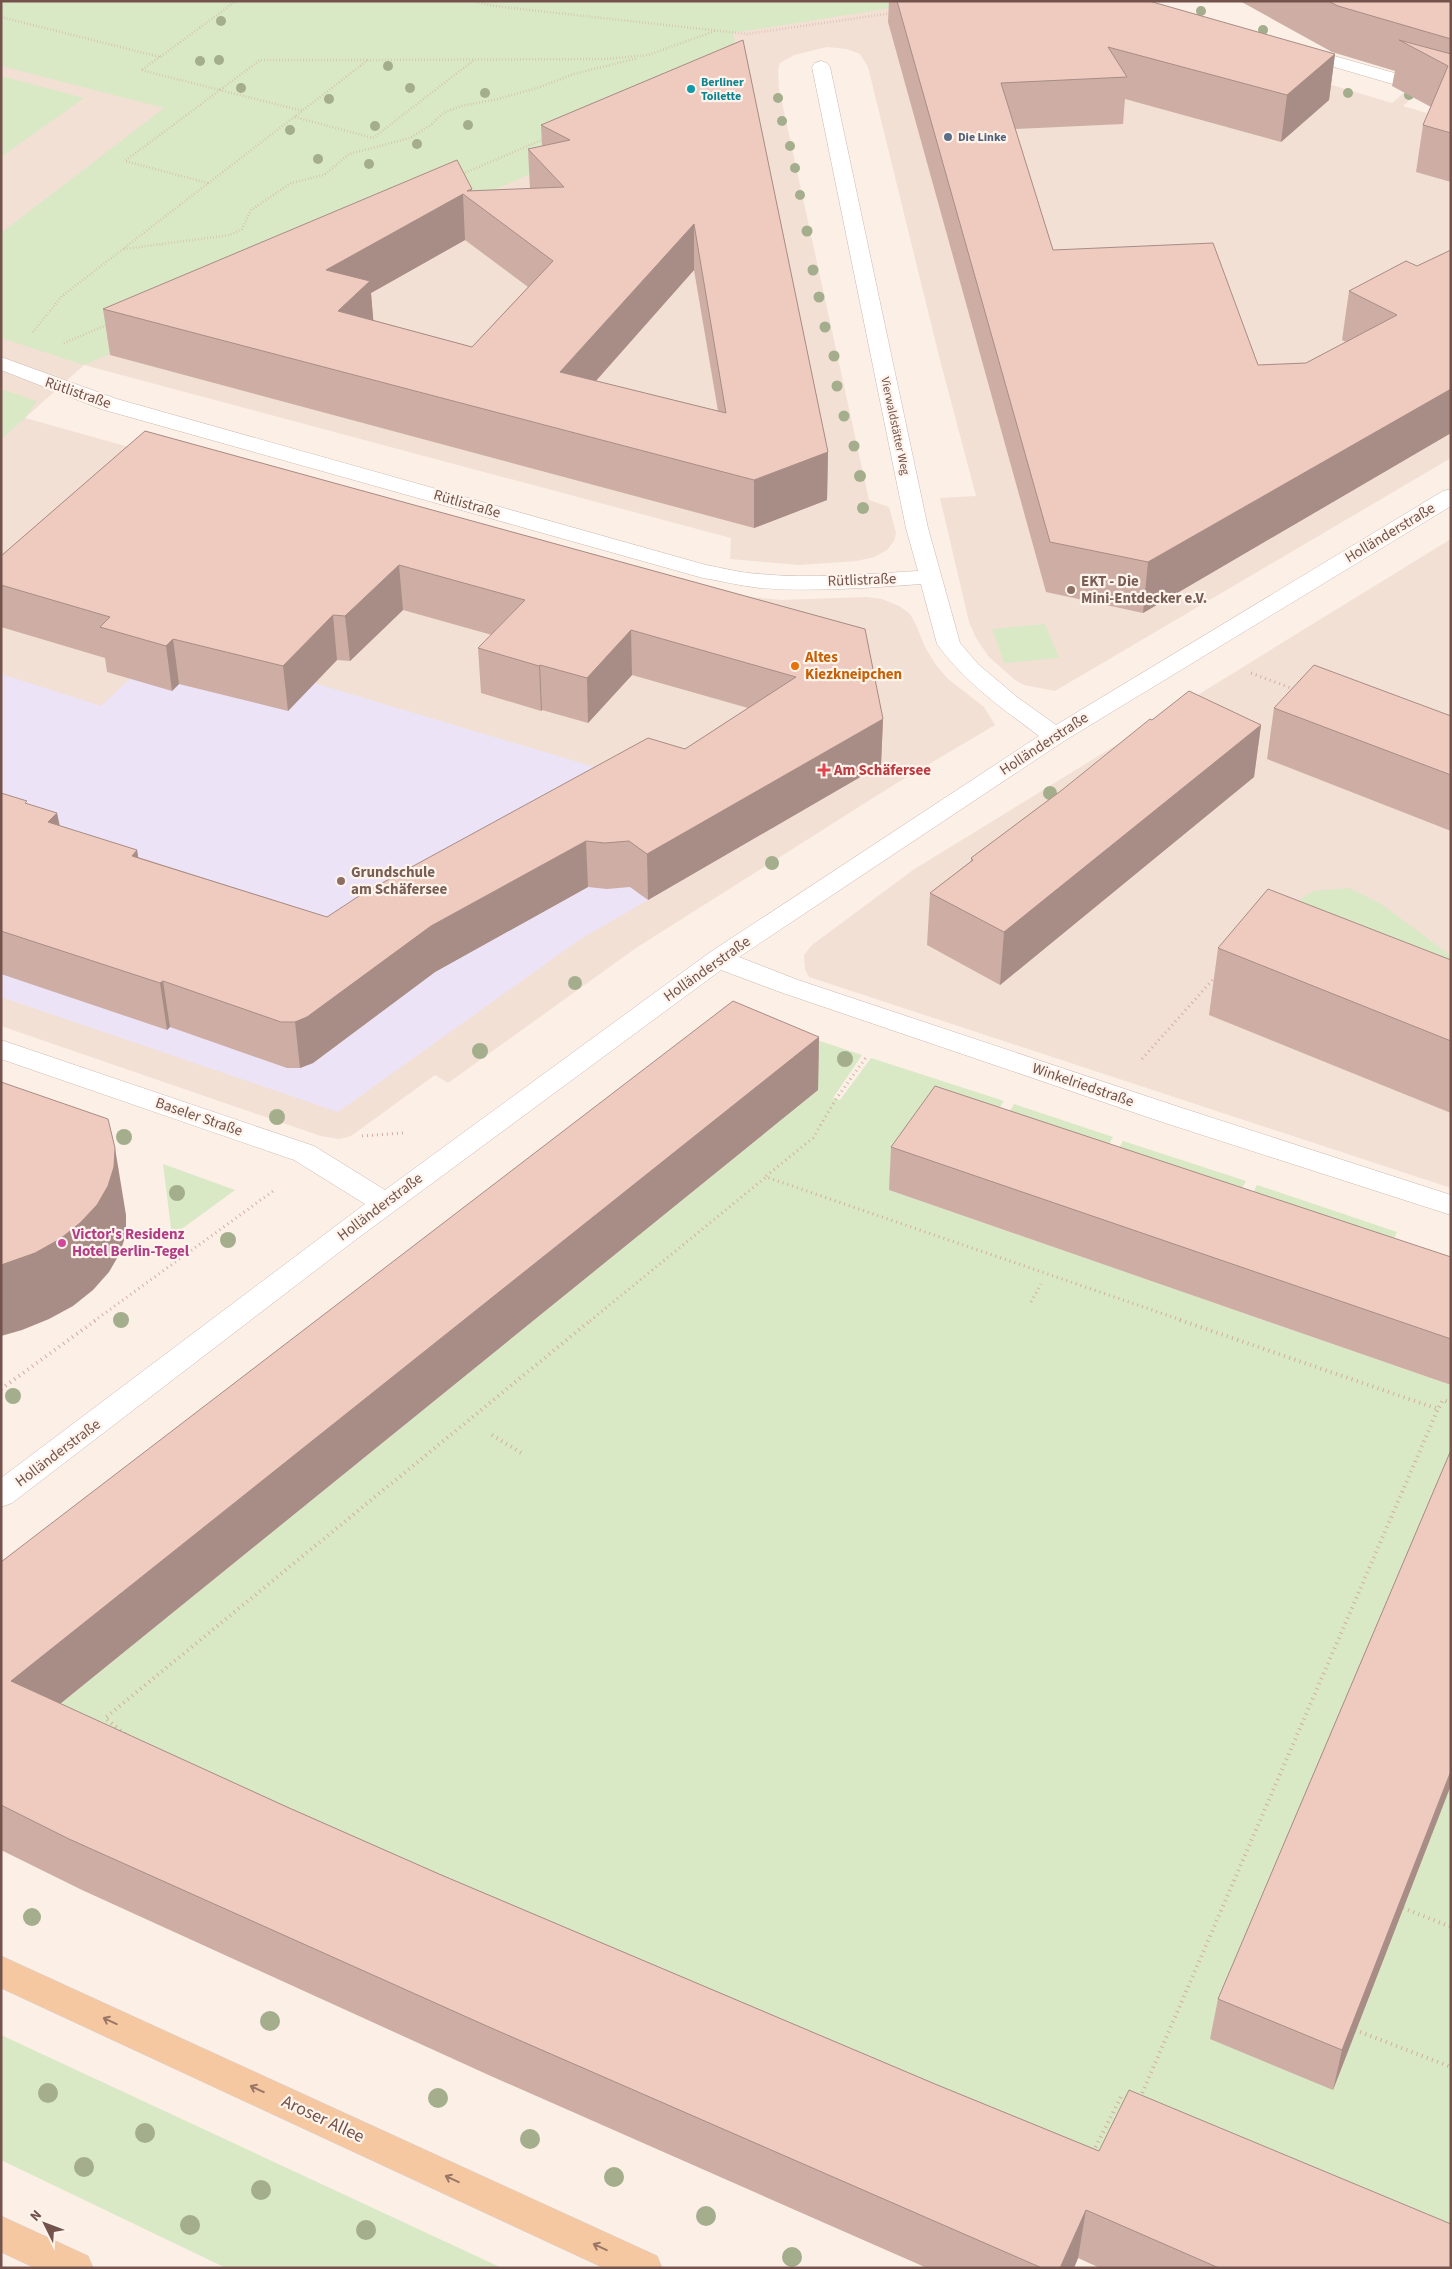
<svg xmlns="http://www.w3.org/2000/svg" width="1452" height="2269" font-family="'Source Sans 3',sans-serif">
<rect width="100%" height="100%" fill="#fbefe6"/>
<!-- residential -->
<g fill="#f2e0d5">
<polygon points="1,1 1051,1 1392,103 1405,92 1415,95 1403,106 1451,120 1451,458 1055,691 1024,685 1015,680 989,657 976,638 969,622 940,498 976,496 939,356 868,67 860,54 847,49 827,47 794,55 780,63 778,70 779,89 869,500 889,507 896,533 894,541 887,550 874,557 857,561 799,565 730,559 731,538 84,365 25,418 723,613 734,595 781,600 867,597 882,599 899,606 910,614 916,625 925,647 936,665 948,679 984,707 995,725 892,786 636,948 448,1083 435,1075 351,1136 339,1139 321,1136 1,1026"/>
<polygon points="1451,539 1451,1188 809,977 805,969 804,955 812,945 913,870"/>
</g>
<!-- education -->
<polygon fill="#ece3f7" points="171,640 781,823 579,940 338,1112 1,997 1,674 101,706"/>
<!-- green -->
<g fill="#d9e8c5">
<polygon points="1,1 920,1 884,9 733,33 744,83 84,365 1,338 1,233 164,108 1,66"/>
<polygon points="1,76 84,98 1,157"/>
<polygon points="1,389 37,401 25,418 1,439"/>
<polygon points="1045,624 1059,658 1004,663 992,629"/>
<polygon points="1349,888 1381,904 1451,956 1451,999 1293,905 1313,891"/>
<polygon points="802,1035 862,1055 833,1098 840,1100 871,1058 1004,1101 976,1143 889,1190 1451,1385 1451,2262 1092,2200 24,1733 818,1090"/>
<polygon points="1014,1104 1113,1137 1092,1174 992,1140"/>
<polygon points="1123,1141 1246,1181 1222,1226 1099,1185"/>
<polygon points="163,1164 235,1190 172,1236"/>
<polygon points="1257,1185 1397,1232 1380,1269 1238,1222"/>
<polygon points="1,2035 502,2268 226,2268 1,2160"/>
</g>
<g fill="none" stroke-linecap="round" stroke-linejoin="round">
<defs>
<g id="minor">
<polygon points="1299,46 1451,89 1451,101 1293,55 1290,51 1293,47"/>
<path d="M 821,61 L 827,63 L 830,67 L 928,528 L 960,643 L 978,664 L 1017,697 L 1056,725 L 1443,491 L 1451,489 L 1451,506 L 1064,741 L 739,957 L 798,980 L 1182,1108 L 1451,1195 L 1451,1215 L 1162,1122 L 780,992 L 721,970 L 354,1241 L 12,1503 L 1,1507 L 1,1478 L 365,1204 L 294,1160 L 1,1059 L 1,1040 L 314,1146 L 385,1190 L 709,953 L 1039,736 C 1003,709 964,682 937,644 L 921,584 C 868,588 813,592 760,588 C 741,586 722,581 703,578 L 101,409 L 1,370 L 1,357 L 117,399 L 706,565 C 723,568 741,573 759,574 C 811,579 865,574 918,571 L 906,528 L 812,67 L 815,63 Z"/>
</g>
<g id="major">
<polygon points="1,1956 657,2256 662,2268 604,2268 1,1988"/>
<polygon points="1,2216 88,2256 93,2268 35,2268 1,2252"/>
</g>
</defs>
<!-- minor casing -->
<use href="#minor" stroke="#ceb8b0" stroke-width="1"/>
<!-- major casing -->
<use href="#major" stroke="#d5cbc9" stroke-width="1"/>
<!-- path-far2 -->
<g stroke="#d4ada2" stroke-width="2.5" stroke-dasharray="0.5 2.5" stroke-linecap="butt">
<polyline points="473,1 494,6 747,34 892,13"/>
<polyline points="1,17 160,57 236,1"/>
<polyline points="160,57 141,70 220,90 260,60 367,60"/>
<polyline points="295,117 373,138 474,60"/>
<polyline points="460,175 544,139"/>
<polyline points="208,183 125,161 220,90 303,111"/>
<polyline points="124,249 230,235 242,229 251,210 291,183 324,175 349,154 410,138 431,125 443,113 461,106 498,99 540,87 574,74 638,58"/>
<polyline points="33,332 62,296 368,60 606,59 648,55 715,31"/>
<polyline points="64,343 109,324"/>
</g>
<!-- path-far1 -->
<g stroke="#d4ada2" stroke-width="3" stroke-dasharray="1 4" stroke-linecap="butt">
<polyline points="1251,673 1296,690"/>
<polyline points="1142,1059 1216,976"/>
<polyline points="362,1136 403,1133"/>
<polyline points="766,1176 813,1138 836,1099 867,1056"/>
<polyline points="1031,1302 1041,1284"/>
<polyline points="94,1321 276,1189"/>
<polyline points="590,1321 766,1177 1184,1321"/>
</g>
<!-- path -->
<g stroke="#d4ada2" stroke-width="4" stroke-dasharray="1 4.5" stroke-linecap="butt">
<polyline points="1180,1320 1438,1409 1443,1400 1451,1403"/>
<polyline points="1,1389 96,1320"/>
<polyline points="492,1435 523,1454"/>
<polyline points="125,1734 105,1718 591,1320"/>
<polyline points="1403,1908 1451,1927"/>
<polyline points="1355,2030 1451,2067"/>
<polyline points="1140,2098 1438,1409"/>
<polyline points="1093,2152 1121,2097 1127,2099"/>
</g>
<!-- minor -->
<use href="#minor" fill="#fff" fill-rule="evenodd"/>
<!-- major -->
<use href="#major" fill="#f6c8a2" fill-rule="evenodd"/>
</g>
<!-- trees -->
<g fill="#a4ae8d">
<circle cx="1201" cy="11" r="5"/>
<circle cx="221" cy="21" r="5"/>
<circle cx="1263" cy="30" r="5"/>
<circle cx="219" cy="60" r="5"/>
<circle cx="200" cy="61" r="5"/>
<circle cx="388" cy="66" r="5"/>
<circle cx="241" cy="88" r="5"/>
<circle cx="410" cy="88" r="5"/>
<circle cx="485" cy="93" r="5"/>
<circle cx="1348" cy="93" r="5"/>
<circle cx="1409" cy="95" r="5"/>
<circle cx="778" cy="98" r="5"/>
<circle cx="329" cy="99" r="5"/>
<circle cx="782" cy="121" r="5"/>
<circle cx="468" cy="125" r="5"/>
<circle cx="375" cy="126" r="5"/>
<circle cx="290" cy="130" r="5"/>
<circle cx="417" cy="144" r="5"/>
<circle cx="790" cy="146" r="5"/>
<circle cx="318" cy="159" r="5"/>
<circle cx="369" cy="164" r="5"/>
<circle cx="795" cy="168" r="5"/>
<circle cx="800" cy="195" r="5"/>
<circle cx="807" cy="231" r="5.5"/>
<circle cx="813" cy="270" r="5.5"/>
<circle cx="819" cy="297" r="5.5"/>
<circle cx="825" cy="327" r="5.5"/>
<circle cx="834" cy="356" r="5.5"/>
<circle cx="837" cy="386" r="5.5"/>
<circle cx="844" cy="416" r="5.5"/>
<circle cx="854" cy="446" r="5.5"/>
<circle cx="860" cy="476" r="6"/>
<circle cx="863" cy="508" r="6"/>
<circle cx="1050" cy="793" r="7"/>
<circle cx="772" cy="863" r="7"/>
<circle cx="575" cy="983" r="7"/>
<circle cx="480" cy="1051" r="8"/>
<circle cx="845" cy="1059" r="8"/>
<circle cx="277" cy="1117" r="8"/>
<circle cx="124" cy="1137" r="8"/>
<circle cx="177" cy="1193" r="8"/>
<circle cx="228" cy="1240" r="8"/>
<circle cx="121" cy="1320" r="8"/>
<circle cx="13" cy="1396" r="8"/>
<circle cx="32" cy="1917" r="9"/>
<circle cx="270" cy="2021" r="10"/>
<circle cx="48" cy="2093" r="10"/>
<circle cx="438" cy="2098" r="10"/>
<circle cx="145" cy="2133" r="10"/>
<circle cx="530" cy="2139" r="10"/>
<circle cx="84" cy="2167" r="10"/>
<circle cx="614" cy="2177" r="10"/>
<circle cx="261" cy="2190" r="10"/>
<circle cx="706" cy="2216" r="10"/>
<circle cx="190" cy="2225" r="10"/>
<circle cx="366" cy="2230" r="10"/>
<circle cx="792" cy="2257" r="10"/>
</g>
<!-- wall -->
<g fill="#ceaea4" fill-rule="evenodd">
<polygon points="889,1 897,1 1335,54 1329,100 1281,142 1125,99 1123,124 1015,129 1053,250 1258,365 1306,363 1346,342 1342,340 1349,291 1417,266 1451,250 1451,433 1143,613 1046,592 888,22"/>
<polygon points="1240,1 1451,1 1451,182 1416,172 1423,125 1431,107 1392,86 1395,71 1332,52"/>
<path d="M 743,40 L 828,452 L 827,500 L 754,528 L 110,355 L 103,309 L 472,189 L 472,191 L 530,189 L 528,149 L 542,146 L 541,125 ZM 465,240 L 528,287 L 472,347 L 373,320 L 371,293 ZM 694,270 L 718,411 L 596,381 Z"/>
<polygon points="145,431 865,629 883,719 881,765 648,900 630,887 607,889 588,887 435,972 313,1063 300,1068 287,1068 170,1027 167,1030 1,974 1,793 27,804 57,813 60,826 137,850 138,857 327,917 685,749 748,708 632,675 588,723 542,710 541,711 481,693 478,648 492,635 403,610 350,661 337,660 288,711 179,684 172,691 107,672 105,658 1,627 1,556"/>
<polygon points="1274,708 1451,716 1451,831 1267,759"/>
<polygon points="1152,720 1261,725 1254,777 1000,985 927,945 930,893 971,861 971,858 1062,790"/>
<polygon points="1218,948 1451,960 1451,1113 1209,1015"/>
<polygon points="819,1037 818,1090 60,1704 287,1807 439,1874 935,2084 1099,2151 1451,2268 1100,2268 1078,2258 1074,2268 927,2268 493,2077 82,1890 1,1850 1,1562"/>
<polygon points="891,1147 1451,1257 1451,1385 889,1190"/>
<polygon points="1451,1450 1451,1785 1333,2090 1210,2039 1218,1999"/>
</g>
<!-- shaded-wall -->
<g fill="#a78d86">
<polygon points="1335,54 1329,100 1281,142 1287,95"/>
<polygon points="463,194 465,240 371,293 374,328 342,358 326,270"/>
<polygon points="694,224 694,270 562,419 560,372"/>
<polygon points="1451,389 1451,433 1143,613 1148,562"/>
<polygon points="828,452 827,500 754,528 754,480"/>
<polygon points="399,565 403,610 350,661 345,616"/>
<polygon points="333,615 337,660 288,711 283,666"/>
<polygon points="631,630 632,675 588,723 587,678"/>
<polygon points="173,639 179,684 172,691 166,646"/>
<polygon points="540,665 542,710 541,711 539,666"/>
<polygon points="883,719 881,765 648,900 647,854"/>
<polygon points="1261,725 1254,777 1000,985 1004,932"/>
<polygon points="57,813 66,859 48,822"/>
<polygon points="586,841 588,887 435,972 313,1063 300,1068 295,1022 431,926"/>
<polygon points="137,850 144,896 132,856"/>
<polygon points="163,981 170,1027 167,1030 160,983"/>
<polygon points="819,1037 818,1090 24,1733 11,1681"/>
<polygon points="115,1148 126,1215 126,1234 120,1253 109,1272 93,1290 73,1306 49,1319 22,1330 1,1336 1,1265"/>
<polygon points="1451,1771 1451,1785 1333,2090 1342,2050"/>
<polygon points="1086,2210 1078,2258 1074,2268 1060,2268"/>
</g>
<!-- building -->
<g fill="#efcabf" stroke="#a78d86" fill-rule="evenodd">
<polygon points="897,1 1149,1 1335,54 1287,95 1108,47 1127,77 1001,83 1053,250 1213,243 1258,365 1306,363 1397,315 1349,291 1406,261 1417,266 1451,250 1451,389 1148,562 1050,542"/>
<polygon points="1328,1 1451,1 1451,39 1338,6"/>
<path d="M 743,40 L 828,452 L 754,480 L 103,309 L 457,160 L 472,189 L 467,191 L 564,187 L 528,149 L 570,140 L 541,125 ZM 463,194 L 553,261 L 472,347 L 338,311 L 370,281 L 326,270 ZM 694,224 L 726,413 L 560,372 Z"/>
<polygon points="1399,40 1451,54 1451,133 1423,125 1448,66"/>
<polygon points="145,431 865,629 883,719 647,854 629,841 605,843 586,841 431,926 307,1017 295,1022 281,1022 163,981 160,983 1,931 1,793 27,801 25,803 57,813 48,822 137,850 132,856 327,917 362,894 648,738 685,749 796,677 631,630 587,678 540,665 539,666 478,648 525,600 399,565 345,616 333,615 283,666 173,639 166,646 100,627 110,617 1,585 1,556"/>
<polygon points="1314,665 1451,716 1451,775 1274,708"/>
<polygon points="1189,691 1261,725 1004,932 930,893 973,860 971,858 1062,790 1150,719 1152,720"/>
<polygon points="1268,889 1451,960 1451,1041 1218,948"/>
<polygon points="733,1001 819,1037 11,1681 287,1807 439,1874 935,2084 1099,2151 1129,2090 1451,2224 1451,2268 1219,2268 1086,2210 1060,2268 1042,2268 489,2027 69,1839 1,1805 1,1562"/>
<polygon points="1,1082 108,1119 115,1148 114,1167 108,1186 97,1205 80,1223 60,1239 35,1253 1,1265"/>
<polygon points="935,1086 1451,1257 1451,1339 891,1147"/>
<polygon points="1451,1450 1451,1771 1342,2050 1218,1999"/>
</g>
<!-- one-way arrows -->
<defs><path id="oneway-shaft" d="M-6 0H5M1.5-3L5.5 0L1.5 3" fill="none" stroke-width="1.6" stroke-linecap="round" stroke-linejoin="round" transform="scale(1.25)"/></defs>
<g stroke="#9a7666">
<use href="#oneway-shaft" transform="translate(110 2021) rotate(-155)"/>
<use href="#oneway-shaft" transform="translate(257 2089) rotate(-155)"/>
<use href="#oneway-shaft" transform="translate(452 2179) rotate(-155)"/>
<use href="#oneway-shaft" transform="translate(600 2247) rotate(-155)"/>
</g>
<!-- markers -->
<circle fill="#0f9aa8" stroke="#fef4ec" stroke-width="2" cx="691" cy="89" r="5"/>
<circle fill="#5c6f8a" stroke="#fef4ec" stroke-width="2" cx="948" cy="137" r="5"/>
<g fill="#8d6e63" stroke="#fef4ec" stroke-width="2">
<circle cx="1071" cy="590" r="5"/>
<circle cx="341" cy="881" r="5"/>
</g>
<circle fill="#e8710a" stroke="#fef4ec" stroke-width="2" cx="795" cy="666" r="5"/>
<path fill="#e0444e" stroke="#fef4ec" stroke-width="2" d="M821.5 762.5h5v5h5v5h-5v5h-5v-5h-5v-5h5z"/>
<circle fill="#d1479c" stroke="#fef4ec" stroke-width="2" cx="62" cy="1243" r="5"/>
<g text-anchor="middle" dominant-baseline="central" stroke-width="4.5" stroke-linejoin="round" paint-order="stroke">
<!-- far-culture labels -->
<g font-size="12" font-weight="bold" fill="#0d838f" stroke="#fef4ec" text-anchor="start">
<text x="701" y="82">Berliner<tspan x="701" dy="14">Toilette</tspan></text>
</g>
<!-- far-service labels -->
<g font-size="12" font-weight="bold" fill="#4e5e75" stroke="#fef4ec" text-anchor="start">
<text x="958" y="137">Die Linke</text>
</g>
<!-- far-street labels -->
<g font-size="12" fill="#73534c" stroke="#fef4ec">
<text transform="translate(895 426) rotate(78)">Vierwaldstätter Weg</text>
</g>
<!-- street labels -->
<g font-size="15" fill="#73534c" stroke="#fef4ec">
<text transform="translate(78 393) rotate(19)">Rütlistraße</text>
<text transform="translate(467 504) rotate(16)">Rütlistraße</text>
<text transform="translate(1390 533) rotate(-31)">Holländerstraße</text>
<text transform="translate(862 580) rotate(-2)">Rütlistraße</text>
<text transform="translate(1044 744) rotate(-33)">Holländerstraße</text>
<text transform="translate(707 969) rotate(-35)">Holländerstraße</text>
<text transform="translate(1083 1085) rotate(19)">Winkelriedstraße</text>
<text transform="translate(199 1117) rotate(19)">Baseler Straße</text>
<text transform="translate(380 1207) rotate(-37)">Holländerstraße</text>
<text transform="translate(58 1453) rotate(-37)">Holländerstraße</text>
</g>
<!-- education labels -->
<g font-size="15" font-weight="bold" fill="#785e54" stroke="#fef4ec" text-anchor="start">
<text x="1081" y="581">EKT - Die<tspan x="1081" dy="17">Mini-Entdecker e.V.</tspan></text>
<text x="351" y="872">Grundschule<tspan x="351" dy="17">am Schäfersee</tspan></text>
</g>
<!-- food labels -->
<g font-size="15" font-weight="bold" fill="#c56008" stroke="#fef4ec" text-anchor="start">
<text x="805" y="657">Altes<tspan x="805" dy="17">Kiezkneipchen</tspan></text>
</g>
<!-- health labels -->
<g font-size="15" font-weight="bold" fill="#be3a42" stroke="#fef4ec" text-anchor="start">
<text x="834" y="770">Am Schäfersee</text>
</g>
<!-- hotel labels -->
<g font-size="15" font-weight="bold" fill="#b23c85" stroke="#fef4ec" text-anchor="start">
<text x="72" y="1234">Victor's Residenz<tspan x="72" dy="17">Hotel Berlin-Tegel</tspan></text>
</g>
<!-- near-street labels -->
<g font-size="18" fill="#73534c" stroke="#fef4ec">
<text transform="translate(323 2119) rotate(25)">Aroser Allee</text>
</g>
</g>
<!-- border -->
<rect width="1452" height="2269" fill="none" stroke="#73534c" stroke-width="5"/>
<!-- north arrow -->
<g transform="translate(45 2224) rotate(312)" stroke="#fef4ec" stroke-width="4" paint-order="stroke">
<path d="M0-4L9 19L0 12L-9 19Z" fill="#73534c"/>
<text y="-8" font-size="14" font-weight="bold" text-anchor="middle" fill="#73534c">N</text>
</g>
</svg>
